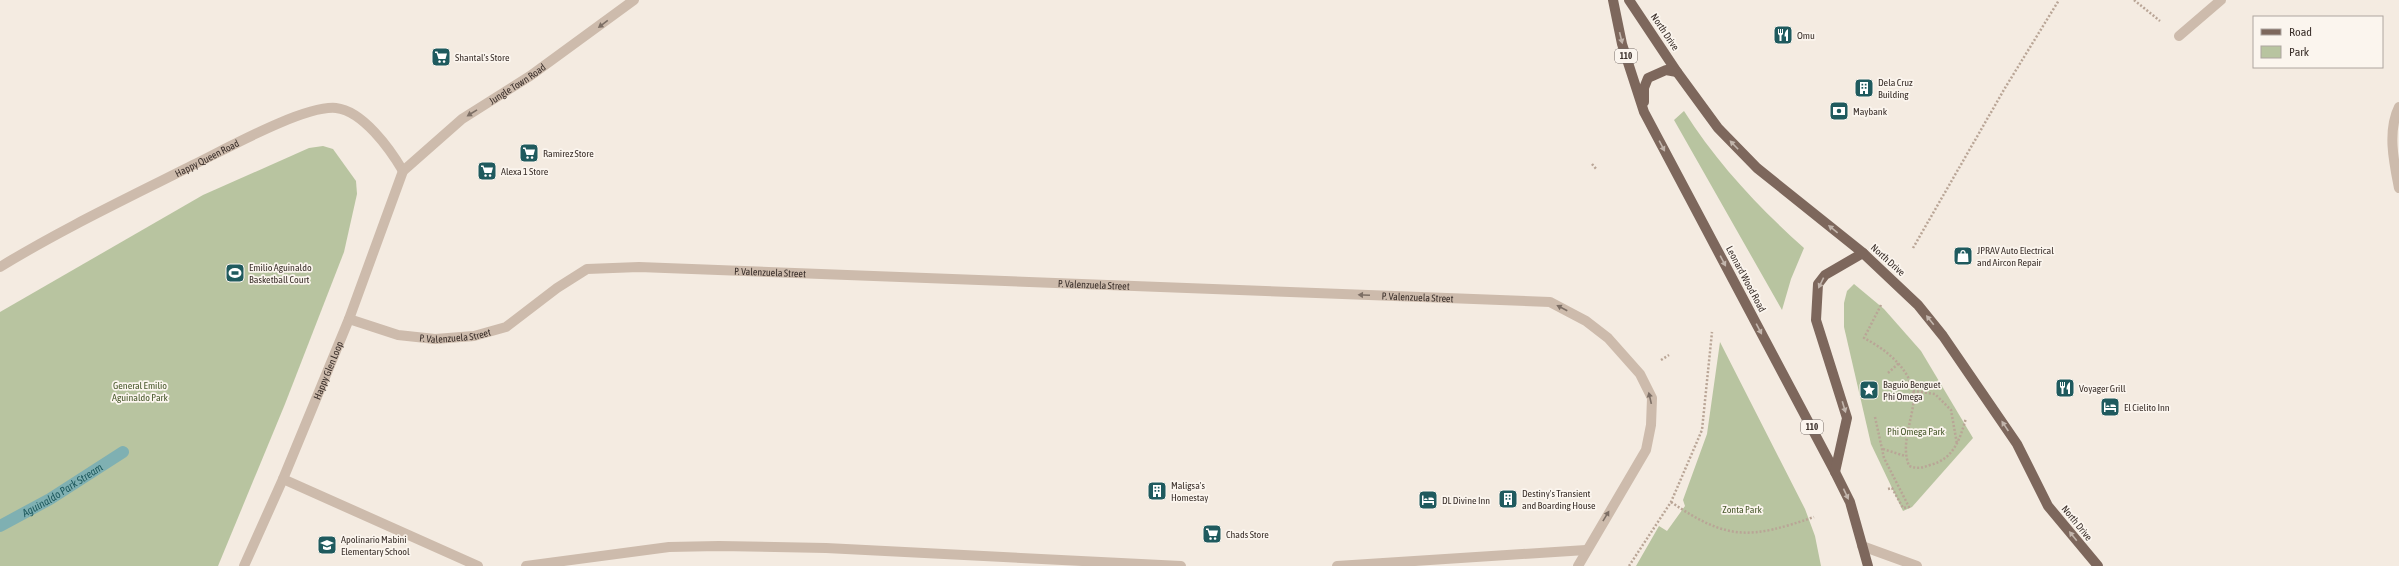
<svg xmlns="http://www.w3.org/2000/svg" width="2399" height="566" font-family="'Asap Condensed',sans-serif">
<rect width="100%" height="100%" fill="#f4ebe1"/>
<!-- green -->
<g fill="#b8c4a0">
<path d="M 1684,111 C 1716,162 1759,208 1804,248 L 1791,279 L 1782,310 L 1674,120 Z"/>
<polygon points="323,146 333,149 356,181 357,194 344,252 285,404 218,566 0,566 0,312 203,195 309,148"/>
<polygon points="1854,284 1884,309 1921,351 1973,438 1912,507 1903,511 1871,444 1844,327 1844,303 1847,291"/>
<polygon points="1720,342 1805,509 1815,536 1821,566 1636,566 1659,526 1667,531 1685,506 1683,500 1707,434"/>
</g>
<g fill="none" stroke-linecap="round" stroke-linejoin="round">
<!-- stream -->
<path stroke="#7fb0b2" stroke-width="12" id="s1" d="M 0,526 L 50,499 L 123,452"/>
<!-- path -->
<g stroke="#b9a596" stroke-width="2.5" stroke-dasharray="2 2" stroke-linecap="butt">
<polyline points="2134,0 2160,21"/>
<polyline points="1592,164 1597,170"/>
<polyline points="1913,248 2005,88 2059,0"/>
<path d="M 1881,305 L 1864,338 C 1885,349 1907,366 1913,390 C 1915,400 1912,412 1910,421 C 1907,437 1903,450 1909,466 C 1917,469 1922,468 1930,465 C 1954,459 1960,439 1966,418"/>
<polyline points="1661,360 1669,355"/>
<polyline points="1888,373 1899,363"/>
<polyline points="1913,391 1935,394 1951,410 1957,444"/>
<polyline points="1875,417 1884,458 1909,507 1903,508 1892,488 1888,489"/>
<polyline points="1883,449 1905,456"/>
<path d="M 1671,502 C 1728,541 1750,539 1814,517"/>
<polyline points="1629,566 1671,502 1702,430 1712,332"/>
</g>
<!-- lane -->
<g stroke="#cdbbac" stroke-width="10">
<polyline points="2179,36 2221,0"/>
<polyline points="1862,546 1917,566"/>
</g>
<!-- street -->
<g stroke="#cdbbac" stroke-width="10">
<path d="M 2399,107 C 2387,131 2394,163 2399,188"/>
<path id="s2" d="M 0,267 C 62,229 128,198 193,165 C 224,150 304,105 336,108 C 363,111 390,149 403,171"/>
<path id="s3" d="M 349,319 L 398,335 L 435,339 L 474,336 L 506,327 L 557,288 L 587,269 L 639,267 L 1550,302 L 1586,321 L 1608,338 L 1640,374 L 1652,398 L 1651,425 L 1646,450 L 1578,566"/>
<polyline points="283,479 478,566"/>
<path id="s4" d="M 244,566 L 283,479 L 349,319 L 403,171 L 462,119 L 530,76 L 634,0"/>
<polyline points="526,566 669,547 719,546 826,548 1181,566"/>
<polyline points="1337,566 1586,550"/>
</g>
<!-- primary -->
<g stroke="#7d675c" stroke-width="10">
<polyline points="1613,0 1622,44 1644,112 1835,472 1850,502 1868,566"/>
<polyline points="1629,0 1677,72 1718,128 1757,168 1863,253 1918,305 1943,336 2017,444 2048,506 2098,566"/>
<polyline points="1644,102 1644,88 1648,78 1666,70 1677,72"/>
<polyline points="1835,472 1847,418 1816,320 1818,284 1825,275 1863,253"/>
</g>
</g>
<!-- one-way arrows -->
<defs><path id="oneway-solid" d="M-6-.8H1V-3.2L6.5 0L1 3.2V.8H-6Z"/></defs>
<g fill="#7d6f65">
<use href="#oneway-solid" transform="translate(603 24) rotate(143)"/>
<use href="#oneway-solid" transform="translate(472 113) rotate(148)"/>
<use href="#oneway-solid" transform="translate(1364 295) rotate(-178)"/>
<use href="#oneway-solid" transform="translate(1562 308) rotate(-152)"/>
<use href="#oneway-solid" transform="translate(1650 398) rotate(-103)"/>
<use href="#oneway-solid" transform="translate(1606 516) rotate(-59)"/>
</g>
<g fill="#c2b5ac">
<use href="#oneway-solid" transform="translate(1621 38) rotate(76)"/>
<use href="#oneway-solid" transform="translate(1734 145) rotate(-134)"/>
<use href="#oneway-solid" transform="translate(1662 146) rotate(62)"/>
<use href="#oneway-solid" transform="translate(1833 229) rotate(-141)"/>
<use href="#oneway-solid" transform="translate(1723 261) rotate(62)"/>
<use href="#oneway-solid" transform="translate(1821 283) rotate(116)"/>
<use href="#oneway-solid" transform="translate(1930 320) rotate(-129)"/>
<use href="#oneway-solid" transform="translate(1759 329) rotate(62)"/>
<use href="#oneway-solid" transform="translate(1844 407) rotate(73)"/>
<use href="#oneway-solid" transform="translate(2005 426) rotate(-124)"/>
<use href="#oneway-solid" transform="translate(1846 494) rotate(65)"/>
<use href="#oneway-solid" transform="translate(2073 536) rotate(-129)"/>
</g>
<!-- icons -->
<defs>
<symbol id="restaurant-square" viewBox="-11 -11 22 22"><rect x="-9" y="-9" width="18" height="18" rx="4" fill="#1f5a5e" stroke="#fbf5ee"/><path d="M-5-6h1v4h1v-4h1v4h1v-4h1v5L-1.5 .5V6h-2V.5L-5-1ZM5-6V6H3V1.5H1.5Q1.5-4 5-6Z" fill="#fff"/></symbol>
<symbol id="supermarket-square" viewBox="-11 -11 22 22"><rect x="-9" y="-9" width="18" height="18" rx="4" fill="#1f5a5e" stroke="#fbf5ee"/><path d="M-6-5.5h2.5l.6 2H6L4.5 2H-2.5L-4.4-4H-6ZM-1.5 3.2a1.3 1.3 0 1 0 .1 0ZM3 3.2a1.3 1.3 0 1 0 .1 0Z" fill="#fff"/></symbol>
<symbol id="building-square" viewBox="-11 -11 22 22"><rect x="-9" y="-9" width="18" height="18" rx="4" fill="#1f5a5e" stroke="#fbf5ee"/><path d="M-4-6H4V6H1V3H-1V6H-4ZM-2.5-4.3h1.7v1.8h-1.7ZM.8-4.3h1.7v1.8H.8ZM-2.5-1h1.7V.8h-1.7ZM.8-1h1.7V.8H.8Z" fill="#fff"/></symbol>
<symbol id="bank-square" viewBox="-11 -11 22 22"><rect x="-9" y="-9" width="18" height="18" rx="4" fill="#1f5a5e" stroke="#fbf5ee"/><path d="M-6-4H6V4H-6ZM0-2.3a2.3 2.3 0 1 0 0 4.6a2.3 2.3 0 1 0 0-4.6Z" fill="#fff"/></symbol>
<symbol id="shop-square" viewBox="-11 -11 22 22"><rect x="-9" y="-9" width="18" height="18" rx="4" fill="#1f5a5e" stroke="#fbf5ee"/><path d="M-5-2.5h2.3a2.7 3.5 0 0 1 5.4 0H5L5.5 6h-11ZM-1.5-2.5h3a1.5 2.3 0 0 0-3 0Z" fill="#fff"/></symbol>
<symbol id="stadium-square" viewBox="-11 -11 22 22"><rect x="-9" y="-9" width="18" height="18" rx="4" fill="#1f5a5e" stroke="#fbf5ee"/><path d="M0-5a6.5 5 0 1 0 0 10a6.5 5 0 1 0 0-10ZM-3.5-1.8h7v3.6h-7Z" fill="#fff"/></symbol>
<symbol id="sight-square" viewBox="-11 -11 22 22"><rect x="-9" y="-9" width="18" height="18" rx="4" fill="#1f5a5e" stroke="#fbf5ee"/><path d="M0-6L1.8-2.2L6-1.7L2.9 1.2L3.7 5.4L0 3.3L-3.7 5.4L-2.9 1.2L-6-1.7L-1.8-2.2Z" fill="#fff"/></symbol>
<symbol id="hotel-square" viewBox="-11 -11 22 22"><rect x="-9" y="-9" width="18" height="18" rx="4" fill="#1f5a5e" stroke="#fbf5ee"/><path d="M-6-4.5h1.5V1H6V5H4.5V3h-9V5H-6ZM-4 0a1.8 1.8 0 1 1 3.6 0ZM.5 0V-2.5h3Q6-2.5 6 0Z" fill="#fff"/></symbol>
<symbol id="school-square" viewBox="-11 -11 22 22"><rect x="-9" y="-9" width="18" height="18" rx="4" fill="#1f5a5e" stroke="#fbf5ee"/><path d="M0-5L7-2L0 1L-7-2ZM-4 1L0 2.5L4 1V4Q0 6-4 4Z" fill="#fff"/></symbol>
</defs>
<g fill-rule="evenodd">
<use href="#restaurant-square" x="1772" y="24" width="22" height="22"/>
<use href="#supermarket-square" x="430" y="46" width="22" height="22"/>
<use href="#building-square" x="1853" y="77" width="22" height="22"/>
<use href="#bank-square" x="1828" y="100" width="22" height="22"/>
<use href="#supermarket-square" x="518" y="142" width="22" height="22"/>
<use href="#supermarket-square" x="476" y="160" width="22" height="22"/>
<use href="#shop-square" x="1952" y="245" width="22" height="22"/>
<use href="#stadium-square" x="224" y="262" width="22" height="22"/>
<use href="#restaurant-square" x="2054" y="377" width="22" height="22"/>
<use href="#sight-square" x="1858" y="379" width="22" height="22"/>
<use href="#hotel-square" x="2099" y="396" width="22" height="22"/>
<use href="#building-square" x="1146" y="480" width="22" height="22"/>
<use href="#building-square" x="1497" y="488" width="22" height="22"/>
<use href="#hotel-square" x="1417" y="489" width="22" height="22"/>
<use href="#supermarket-square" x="1201" y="523" width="22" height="22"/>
<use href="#school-square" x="316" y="534" width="22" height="22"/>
</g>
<g text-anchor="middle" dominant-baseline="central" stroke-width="3.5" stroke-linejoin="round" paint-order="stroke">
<!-- shield labels -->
<g fill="#fbf5ee" stroke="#756b66" stroke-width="1">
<rect x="1615" y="49" width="22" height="14" rx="3"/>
<rect x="1801" y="420" width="22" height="14" rx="3"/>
</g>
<g font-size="9" font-weight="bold" fill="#3b302b">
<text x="1626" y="56">110</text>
<text x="1812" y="427">110</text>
</g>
<!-- street labels -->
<g font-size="10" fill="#3b302b" stroke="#fbf5ee">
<text transform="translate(1665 32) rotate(56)">North Drive</text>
<text stroke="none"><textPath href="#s4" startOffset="570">Jungle Town Road</textPath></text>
<text stroke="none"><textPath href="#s2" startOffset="234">Happy Queen Road</textPath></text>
<text transform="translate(1888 260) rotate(42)">North Drive</text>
<text stroke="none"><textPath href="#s3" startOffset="444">P. Valenzuela Street</textPath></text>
<text transform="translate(1746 279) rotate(62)">Leonard Wood Road</text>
<text stroke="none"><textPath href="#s3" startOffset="768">P. Valenzuela Street</textPath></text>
<text stroke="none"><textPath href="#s3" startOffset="1092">P. Valenzuela Street</textPath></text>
<text stroke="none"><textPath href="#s3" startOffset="109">P. Valenzuela Street</textPath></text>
<text stroke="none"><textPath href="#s4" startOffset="213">Happy Glen Loop</textPath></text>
<text transform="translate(2077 523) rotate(51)">North Drive</text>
</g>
<!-- poi labels -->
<g font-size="10" fill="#3b302b" stroke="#fbf5ee" text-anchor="start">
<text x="1797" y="35">Omu</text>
<text x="455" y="57">Shantal's Store</text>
<text x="1878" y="82">Dela Cruz<tspan x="1878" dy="12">Building</tspan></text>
<text x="1853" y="111">Maybank</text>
<text x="543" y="153">Ramirez Store</text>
<text x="501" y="171">Alexa 1 Store</text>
<text x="1977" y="250">JPRAV Auto Electrical<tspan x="1977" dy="12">and Aircon Repair</tspan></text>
<text x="249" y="267">Emilio Aguinaldo<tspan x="249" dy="12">Basketball Court</tspan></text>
<text x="1883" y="384">Baguio Benguet<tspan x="1883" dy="12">Phi Omega</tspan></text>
<text x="2079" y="388">Voyager Grill</text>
<text x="2124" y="407">El Cielito Inn</text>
<text x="1171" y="485">Maligsa's<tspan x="1171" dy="12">Homestay</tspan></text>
<text x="1522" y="493">Destiny's Transient<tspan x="1522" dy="12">and Boarding House</tspan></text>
<text x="1442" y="500">DL Divine Inn</text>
<text x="1226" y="534">Chads Store</text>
<text x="341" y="539">Apolinario Mabini<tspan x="341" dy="12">Elementary School</tspan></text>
</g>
<!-- park labels -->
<g font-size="10" fill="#4a5a2e" stroke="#fbf5ee">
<text x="140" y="385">General Emilio<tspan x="140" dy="12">Aguinaldo Park</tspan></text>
<text x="1916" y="431">Phi Omega Park</text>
<text x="1742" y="509">Zonta Park</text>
</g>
<!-- water labels -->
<g font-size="11" font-style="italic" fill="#1f5a5e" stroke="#fbf5ee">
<text stroke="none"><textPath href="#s1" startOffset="72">Aguinaldo Park Stream</textPath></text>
</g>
</g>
<!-- legend -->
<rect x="2253" y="16" width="130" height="52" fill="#fbf5ee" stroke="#aea6a0"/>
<rect x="2261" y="29" width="20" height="6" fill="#7d675c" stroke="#aea6a0"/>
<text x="2289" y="36" font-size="12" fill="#3b302b">Road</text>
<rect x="2261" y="46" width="20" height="12" fill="#b8c4a0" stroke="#aea6a0"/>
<text x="2289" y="56" font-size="12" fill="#3b302b">Park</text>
</svg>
